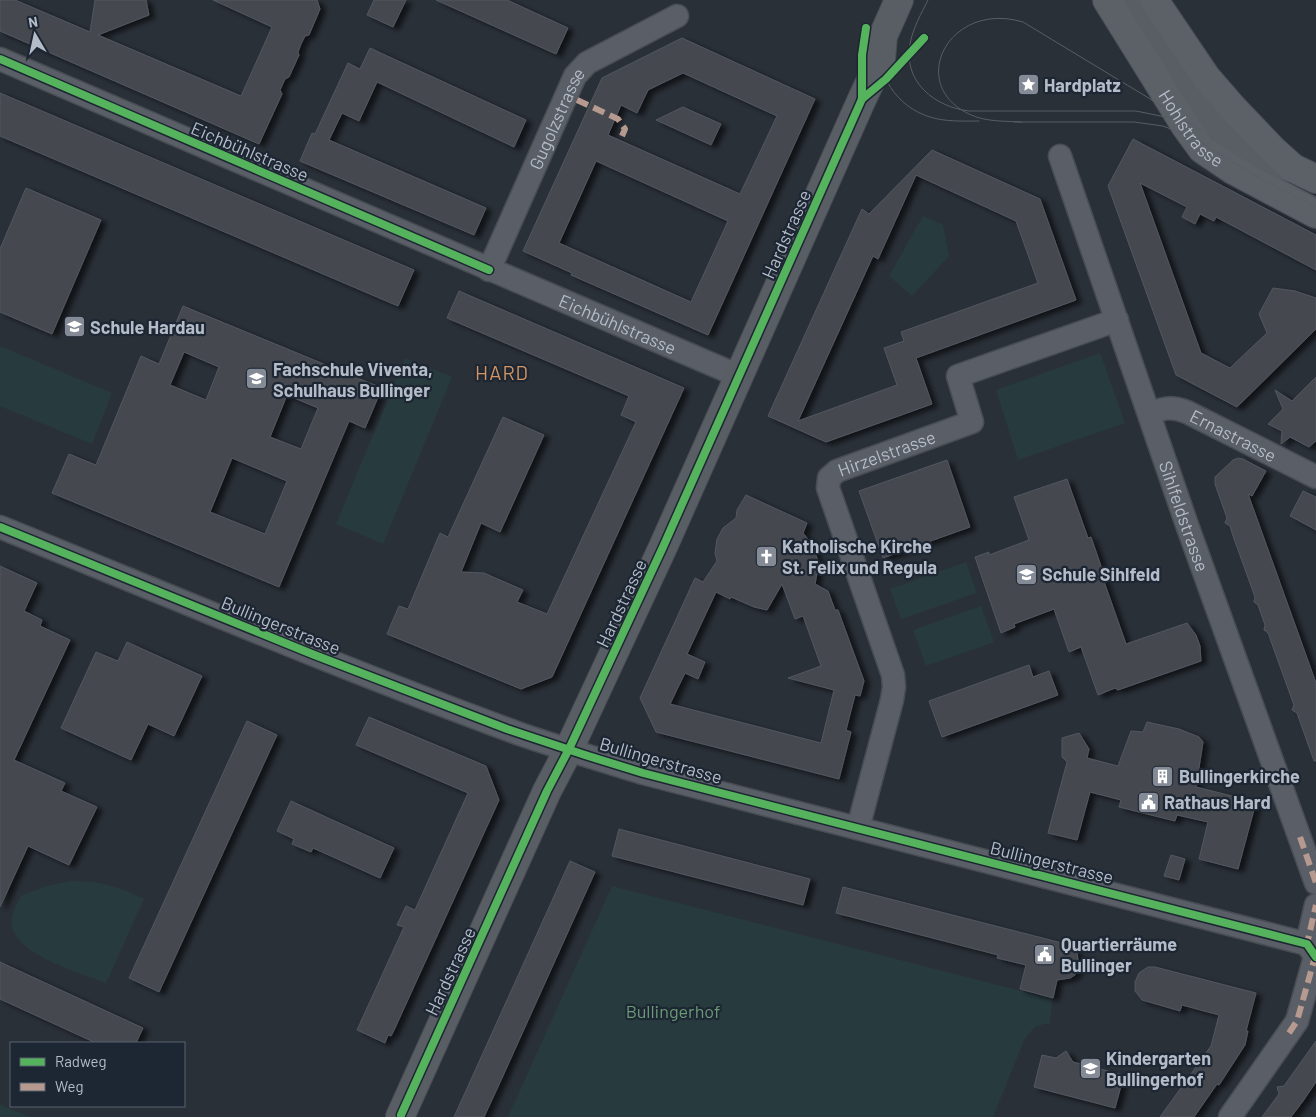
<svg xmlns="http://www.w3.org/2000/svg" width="1316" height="1117" font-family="Barlow,sans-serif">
<defs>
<filter id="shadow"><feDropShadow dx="5.5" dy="3" stdDeviation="2.5" flood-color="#0009"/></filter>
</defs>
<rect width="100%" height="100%" fill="#2a3038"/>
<!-- green -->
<g fill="#273a3e">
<polygon points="923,216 943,225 949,256 912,296 889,276"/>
<polygon points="0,346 112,393 92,444 0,406"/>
<polygon points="1100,353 1125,423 1018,460 996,390"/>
<polygon points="405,358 452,377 383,544 336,524"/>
<polygon points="966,562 977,593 901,619 890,589"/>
<polygon points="981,606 994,642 926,666 913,630"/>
<path d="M 70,881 C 99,881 118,886 144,899 L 106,983 C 81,973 18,956 12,926 C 10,915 16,906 21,896 L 47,886 Z"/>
<polygon points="612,886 1052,999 1050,1024 1044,1024 1035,1027 1025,1038 993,1117 508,1117"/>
<polygon points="0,1104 29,1117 0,1117"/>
</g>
<!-- building -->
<g fill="#444950" stroke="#52575f" fill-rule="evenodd" filter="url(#shadow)">
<polygon points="0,0 15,0 90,32 95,0 146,0 149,15 98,35 241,96 272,27 213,0 317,0 320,9 309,35 305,36 301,44 298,52 299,55 289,77 285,79 280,90 282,94 259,144 0,31"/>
<polygon points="374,0 406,0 393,27 367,15"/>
<polygon points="436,0 507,0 568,28 556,54"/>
<path d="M 682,38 L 815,99 L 708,335 L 571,275 L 572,273 L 523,251 L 602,78 ZM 683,73 L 777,116 L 740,194 L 608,135 L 621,105 L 637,113 L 648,90 ZM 596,161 L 728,221 L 691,302 L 559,243 Z"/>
<polygon points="370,48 526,120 514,147 377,82 359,121 342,113 329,140 486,208 474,235 300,161 312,133 315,134 348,63 360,69"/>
<polygon points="0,93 414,270 398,306 0,136"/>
<polygon points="683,107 721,124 711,145 656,120"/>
<polygon points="1133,139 1316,235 1316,270 1216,217 1214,221 1200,214 1195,224 1182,217 1187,207 1140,183 1201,353 1230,368 1267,333 1259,314 1273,288 1295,291 1316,298 1316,329 1237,407 1176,375 1108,186"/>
<path d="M 932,150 L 1040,199 L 1076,300 L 916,358 L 932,404 L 826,442 L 768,416 L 862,209 L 869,214 ZM 916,175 L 1016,221 L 1038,283 L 901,332 L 904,341 L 884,348 L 897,385 L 798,421 L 873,256 L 878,259 Z"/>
<polygon points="26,188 101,220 52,334 0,312 0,249"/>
<polygon points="459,291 684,388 552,677 521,689 387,634 399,606 408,609 440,533 448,537 503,417 544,435 500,532 481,523 461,572 484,573 523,590 517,602 547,614 636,422 621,415 629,396 447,318"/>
<path d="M 183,306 L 382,388 L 365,428 L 349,421 L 279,587 L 52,493 L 69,454 L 96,465 L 141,356 L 159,364 ZM 184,352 L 219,367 L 206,400 L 170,385 ZM 287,395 L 318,408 L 301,449 L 270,437 ZM 232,458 L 287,481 L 265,534 L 210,512 Z"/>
<polygon points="1316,377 1316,441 1309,447 1290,437 1281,444 1282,431 1268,424 1283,409 1275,390 1292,401"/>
<polygon points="1238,458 1243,459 1266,471 1252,496 1248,494 1316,683 1316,761 1314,761 1297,713 1292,710 1294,705 1268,633 1264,630 1265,625 1258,605 1254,602 1255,597 1233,536 1230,526 1225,523 1227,518 1215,484 1215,477 1233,460"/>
<polygon points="947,460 970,527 883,558 859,491"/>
<polygon points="1067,479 1088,538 1091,537 1103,572 1101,573 1126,644 1187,623 1196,635 1200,646 1201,661 1118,690 1115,688 1098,695 1081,647 1069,652 1054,609 1014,624 1015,627 1001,633 975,557 989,552 989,555 1029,540 1014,497"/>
<polygon points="1303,491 1316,497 1316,530 1290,516"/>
<path d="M 746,495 L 807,523 L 803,533 L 811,543 L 817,558 L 818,568 L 815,584 L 828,591 L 835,610 L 838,610 L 864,681 L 860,696 L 855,695 L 846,730 L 851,732 L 839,779 L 656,732 L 640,698 L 695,578 L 703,582 L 717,561 L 715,553 L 717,539 L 723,528 L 736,518 L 737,510 ZM 782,584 L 795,619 L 803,616 L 821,666 L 788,678 L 834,690 L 821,743 L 670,704 L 685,673 L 698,679 L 705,662 L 687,654 L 716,592 L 730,599 L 731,597 L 754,607 L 767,610 Z"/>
<polygon points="0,566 37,583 24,611 42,620 40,626 70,640 14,760 65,783 61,791 97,807 69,865 28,846 0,907"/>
<polygon points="127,642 202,676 174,736 148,724 131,760 61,728 96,652 118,661"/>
<polygon points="1029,665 1033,677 1049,671 1058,695 942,737 929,701"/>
<polygon points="369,717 486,766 499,800 395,1028 391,1036 388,1035 385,1043 357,1030 404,927 397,925 406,906 415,910 468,793 356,745"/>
<polygon points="247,721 277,735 159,992 129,978"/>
<polygon points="1147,722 1179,729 1199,737 1203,742 1196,787 1256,802 1238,869 1199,859 1208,822 1177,815 1175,821 1119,807 1121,800 1090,792 1077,840 1048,833 1067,762 1062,757 1062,738 1079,733 1089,749 1087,758 1118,766 1131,731 1143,732"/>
<polygon points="291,801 394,848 380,878 313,848 311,852 292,844 294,839 277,831"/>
<polygon points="619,829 810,879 803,905 612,856"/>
<polygon points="1171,855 1185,859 1179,880 1164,876"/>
<polygon points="570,861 595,872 502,1078 484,1117 454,1117"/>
<polygon points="843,887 1066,944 1077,953 1079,966 1075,975 1070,978 1057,980 1053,998 1020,989 1026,965 997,958 998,955 836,913"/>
<polygon points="0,962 143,1028 136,1043 96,1043 0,999"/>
<polygon points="1148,967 1155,967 1256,993 1246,1031 1248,1031 1245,1045 1219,1085 1217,1084 1194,1117 1160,1117 1211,1046 1219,1015 1182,1005 1180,1011 1142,1000 1135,991 1135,982 1139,973"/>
<polygon points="1316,1041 1316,1082 1303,1101 1291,1117 1262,1117 1279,1094 1277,1087 1284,1086"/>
<polygon points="1066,1051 1073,1062 1124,1075 1115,1108 1034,1087 1042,1055 1056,1058"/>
</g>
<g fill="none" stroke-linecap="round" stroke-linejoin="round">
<defs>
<g id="street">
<path id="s1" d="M 0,59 L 739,376"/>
<path id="s2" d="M 1060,156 L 1187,525 L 1316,883"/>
<path id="s3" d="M 489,270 L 575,76 L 587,63 L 677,16"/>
<path id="s4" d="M 1149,413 C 1165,408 1171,406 1187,412 L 1316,477"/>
<path d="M 0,527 C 173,597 345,670 520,734 C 560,748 602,760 643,773 L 1307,944"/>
<path id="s5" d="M 858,828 L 892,700 L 894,687 L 893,675 L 828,488 L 829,478 L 837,471 L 972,422 L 958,376 L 1117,320"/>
<polyline points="1315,956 1307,944 1316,905"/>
<polyline points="1230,1117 1297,1021 1315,957"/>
</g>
<g id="secondary">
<path d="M 1127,0 C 1153,42 1180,82 1213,118 C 1221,128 1230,138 1240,146 C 1255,157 1275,163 1293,168"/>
<polyline points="400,1117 547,791 569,749 663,547 862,99 881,59 883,36 899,0"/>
</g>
<g id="primary">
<path id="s6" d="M 1107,0 L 1186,127 L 1202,149 L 1233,170 L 1316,214"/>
<polyline points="1154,0 1206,77 1232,107 1272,149 1293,168 1316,179"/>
</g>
</defs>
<!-- street casing -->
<use href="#street" stroke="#484c53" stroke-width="25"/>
<!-- secondary casing -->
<use href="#secondary" stroke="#484c53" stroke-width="30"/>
<!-- primary casing -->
<use href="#primary" stroke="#484c55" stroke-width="30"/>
<!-- street -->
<use href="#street" stroke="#5a5e66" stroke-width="22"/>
<!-- secondary -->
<use href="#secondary" stroke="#595d64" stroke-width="28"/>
<!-- primary -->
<use href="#primary" stroke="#5c6168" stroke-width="28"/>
<!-- tram -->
<g stroke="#595d64" stroke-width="1">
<path d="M 893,0 C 887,13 881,26 879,40 C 875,74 897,107 930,117 C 946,122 963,121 979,121"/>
<path d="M 928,0 C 921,14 913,28 910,44 C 903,82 935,107 969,111 L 1136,111 L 1175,119"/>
<polyline points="1014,122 1134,122 1163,126 1194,138 1264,181 1316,207"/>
<path d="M 1022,122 C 1005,121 985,122 969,114 C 906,84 949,0 1023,22 L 1180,117 L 1258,168 L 1316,197"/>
</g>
<!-- quiet -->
<g stroke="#b69a8f" stroke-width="6" stroke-dasharray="12 6" stroke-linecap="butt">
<polyline points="577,100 618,119 625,129 622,136"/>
<polyline points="1300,837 1316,883"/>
<polyline points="1309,947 1307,944 1316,905"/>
<polyline points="1289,1033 1297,1021 1315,957"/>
</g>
<defs>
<g id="cycleway">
<polyline points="0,59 489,270"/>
<polyline points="862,99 886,79 924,38"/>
<polyline points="0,527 312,654 507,729 585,755 643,773 1307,944 1316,957"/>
<polyline points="401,1115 547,791 569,749 663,547 858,108 862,99 862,55 866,28"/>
</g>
</defs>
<!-- cycleway casing -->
<use href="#cycleway" stroke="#1d2633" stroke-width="11"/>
<!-- cycleway -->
<use href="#cycleway" stroke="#56b35d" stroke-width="8"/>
</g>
<!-- icons -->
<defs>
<symbol id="sight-square" viewBox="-11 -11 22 22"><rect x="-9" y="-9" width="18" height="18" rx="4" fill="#848b96" stroke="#1d2633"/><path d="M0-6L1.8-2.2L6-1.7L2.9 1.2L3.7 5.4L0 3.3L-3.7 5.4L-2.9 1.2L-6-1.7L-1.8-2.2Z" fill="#fff"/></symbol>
<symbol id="school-square" viewBox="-11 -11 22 22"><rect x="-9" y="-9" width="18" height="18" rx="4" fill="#848b96" stroke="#1d2633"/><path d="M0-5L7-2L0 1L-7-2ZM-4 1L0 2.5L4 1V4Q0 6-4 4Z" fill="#fff"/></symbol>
<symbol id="church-square" viewBox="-11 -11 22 22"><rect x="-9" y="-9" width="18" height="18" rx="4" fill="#848b96" stroke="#1d2633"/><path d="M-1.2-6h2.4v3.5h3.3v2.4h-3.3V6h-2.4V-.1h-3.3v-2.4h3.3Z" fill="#fff"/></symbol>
<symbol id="building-square" viewBox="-11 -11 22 22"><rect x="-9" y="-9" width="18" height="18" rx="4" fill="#848b96" stroke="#1d2633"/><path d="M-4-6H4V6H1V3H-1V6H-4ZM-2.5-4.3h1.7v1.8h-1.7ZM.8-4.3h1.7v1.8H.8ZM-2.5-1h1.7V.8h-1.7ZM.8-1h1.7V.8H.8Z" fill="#fff"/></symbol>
<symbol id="civic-square" viewBox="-11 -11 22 22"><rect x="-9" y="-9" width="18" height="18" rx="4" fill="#848b96" stroke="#1d2633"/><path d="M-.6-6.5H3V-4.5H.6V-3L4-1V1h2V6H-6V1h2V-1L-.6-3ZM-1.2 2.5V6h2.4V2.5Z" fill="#fff"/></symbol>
</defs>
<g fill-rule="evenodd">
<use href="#sight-square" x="1016" y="72" width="25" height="25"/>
<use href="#school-square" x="62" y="314" width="25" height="25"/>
<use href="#school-square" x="244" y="366" width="25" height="25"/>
<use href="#church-square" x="754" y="544" width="25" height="25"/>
<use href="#school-square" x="1014" y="562" width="25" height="25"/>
<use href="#building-square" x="1150" y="764" width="25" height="25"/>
<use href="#civic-square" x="1136" y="790" width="25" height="25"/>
<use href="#civic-square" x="1032" y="942" width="25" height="25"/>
<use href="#school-square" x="1078" y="1056" width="25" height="25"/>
</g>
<g text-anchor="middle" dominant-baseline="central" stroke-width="4.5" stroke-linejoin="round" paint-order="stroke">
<!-- poi labels -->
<g font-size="18" font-weight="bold" fill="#b4bcc9" stroke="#1d2633" text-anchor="start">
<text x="1044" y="85">Hardplatz</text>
<text x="90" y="327">Schule Hardau</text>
<text x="273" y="369">Fachschule Viventa,<tspan x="273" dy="21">Schulhaus Bullinger</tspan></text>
<text x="782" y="546">Katholische Kirche<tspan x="782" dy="21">St. Felix und Regula</tspan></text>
<text x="1042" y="574">Schule Sihlfeld</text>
<text x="1179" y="776">Bullingerkirche</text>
<text x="1164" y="802">Rathaus Hard</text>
<text x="1061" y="944">Quartierräume<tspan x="1061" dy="21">Bullinger</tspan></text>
<text x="1106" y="1058">Kindergarten<tspan x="1106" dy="21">Bullingerhof</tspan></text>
</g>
<!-- street labels -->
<g font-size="18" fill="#b4bcc9" stroke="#1d2633">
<text stroke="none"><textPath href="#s3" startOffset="166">Gugolzstrasse</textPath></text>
<text stroke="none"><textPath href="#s6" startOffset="154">Hohlstrasse</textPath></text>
<text transform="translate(250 151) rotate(23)">Eichbühlstrasse</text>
<text transform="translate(786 234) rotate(-66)">Hardstrasse</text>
<text stroke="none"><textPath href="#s1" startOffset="672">Eichbühlstrasse</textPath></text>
<text stroke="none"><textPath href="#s4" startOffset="91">Ernastrasse</textPath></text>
<text stroke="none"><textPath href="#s5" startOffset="429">Hirzelstrasse</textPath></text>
<text stroke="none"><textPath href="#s2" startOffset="381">Sihlfeldstrasse</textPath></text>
<text transform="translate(621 603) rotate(-65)">Hardstrasse</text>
<text transform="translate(281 625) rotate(22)">Bullingerstrasse</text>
<text transform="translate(661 760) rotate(16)">Bullingerstrasse</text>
<text transform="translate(1052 862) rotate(14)">Bullingerstrasse</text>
<text transform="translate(450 971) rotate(-65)">Hardstrasse</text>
</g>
<!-- park labels -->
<g font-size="18" fill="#6b9a76" stroke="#1d2633">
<text x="673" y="1011">Bullingerhof</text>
</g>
<!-- quarter labels -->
<g font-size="20" letter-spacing="1" fill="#d59563" stroke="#1d2633">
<text x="502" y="372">HARD</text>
</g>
</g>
<!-- legend -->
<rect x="10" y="1042" width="175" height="65" fill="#1d2633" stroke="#59626f"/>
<rect x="20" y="1058" width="25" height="8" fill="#56b35d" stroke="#59626f"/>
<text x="55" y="1067" font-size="15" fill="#b4bcc9">Radweg</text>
<rect x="20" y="1083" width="25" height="8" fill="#b69a8f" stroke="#59626f"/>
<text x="55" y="1092" font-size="15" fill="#b4bcc9">Weg</text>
<!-- north arrow -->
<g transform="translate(35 35) rotate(351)" stroke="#1d2633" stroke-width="4" paint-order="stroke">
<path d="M0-4L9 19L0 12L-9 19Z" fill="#b4bcc9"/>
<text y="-8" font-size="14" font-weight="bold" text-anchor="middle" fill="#b4bcc9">N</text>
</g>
</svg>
